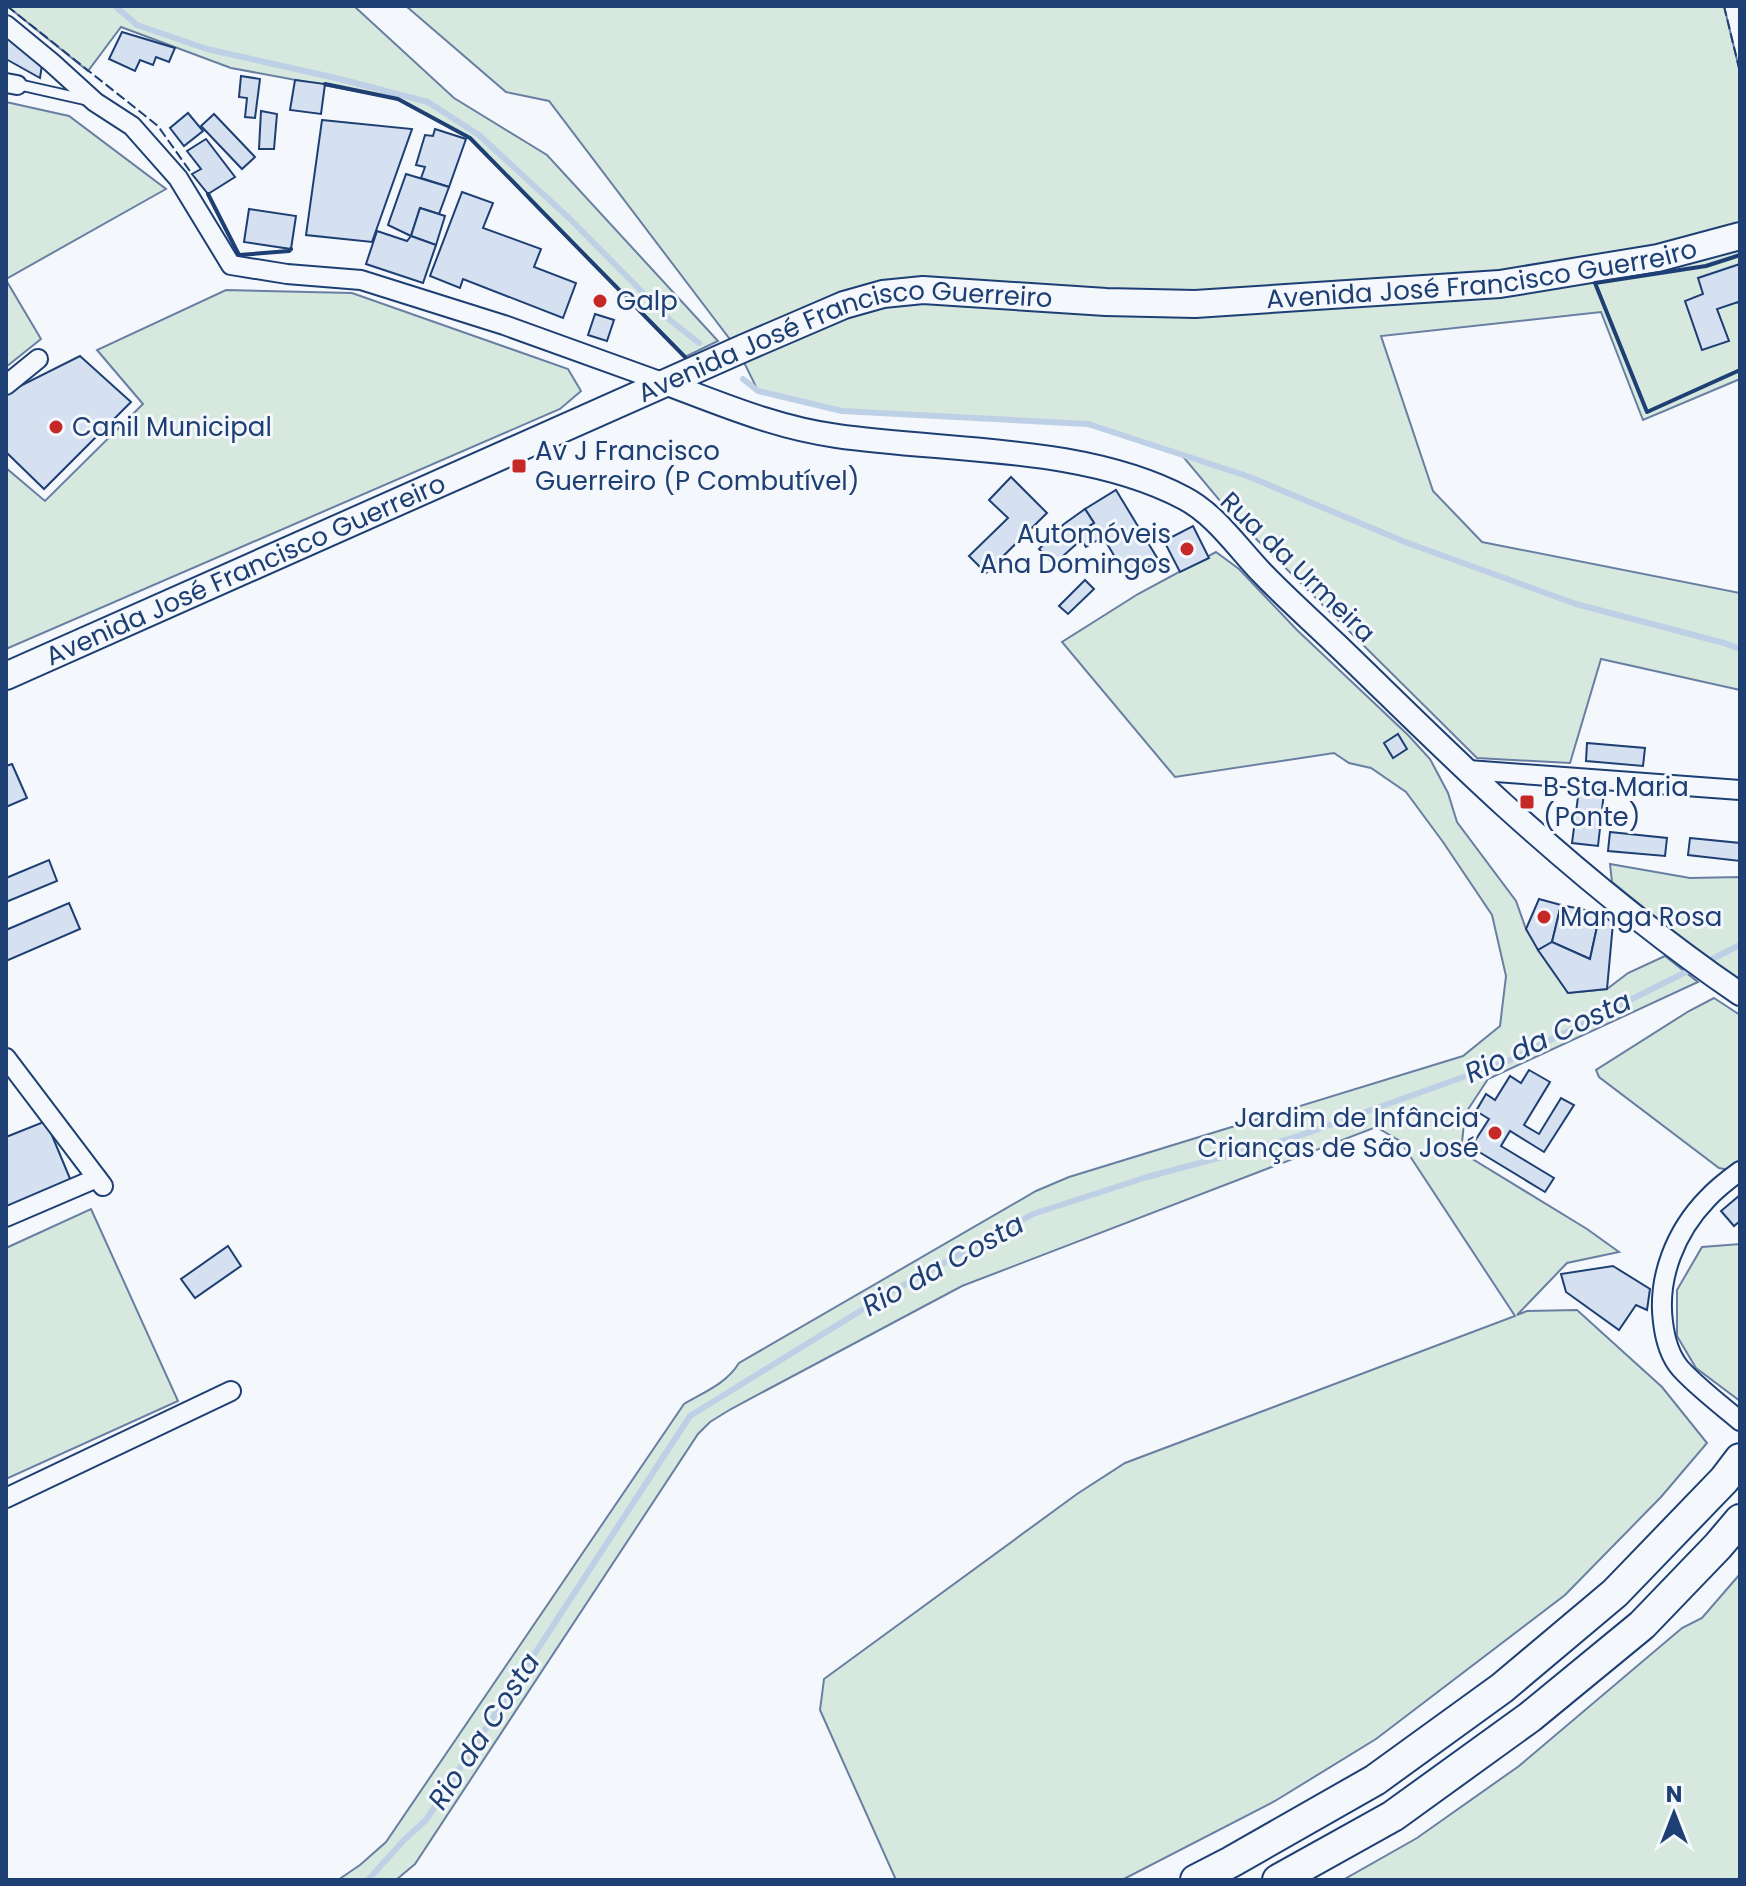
<svg xmlns="http://www.w3.org/2000/svg" width="1746" height="1886" font-family="Poppins,sans-serif">
<rect width="100%" height="100%" fill="#f4f7fb"/>
<!-- green -->
<g fill="#d7e8df" stroke="#687fa3" stroke-width="2">
<polygon points="7,6 354,6 454,98 547,155 718,341 685,357 470,138 398,99 231,68 121,27 88,71"/>
<polygon points="406,6 1724,6 1740,72 1740,379 1643,420 1601,312 1381,336 1433,491 1482,542 1740,593 1740,690 1601,659 1570,763 1477,758 1231,514 1181,454 1088,424 842,411 758,391 738,350 549,101 506,92"/>
<polygon points="6,102 69,116 166,189 6,279"/>
<polygon points="6,280 41,339 6,367"/>
<polygon points="226,290 352,293 568,369 581,391 560,409 6,649 6,468 45,501 143,404 97,350"/>
<path d="M 1216,552 L 1239,569 L 1297,630 L 1408,735 L 1430,759 L 1448,793 L 1457,822 L 1516,901 L 1526,929 L 1568,993 L 1607,989 L 1628,973 L 1665,956 L 1698,982 L 1488,1079 L 1465,1114 L 1461,1152 L 1587,1229 L 1619,1252 L 1567,1263 L 1517,1315 L 1527,1311 L 1577,1310 L 1662,1387 L 1707,1443 L 1661,1497 L 1565,1595 L 1376,1739 L 1275,1801 L 1122,1880 L 896,1880 L 820,1710 L 824,1679 L 1077,1494 L 1125,1463 L 1515,1316 L 1400,1141 L 1376,1127 L 962,1286 L 731,1409 L 710,1422 L 698,1434 L 415,1864 L 396,1880 L 338,1880 L 360,1865 L 386,1842 L 684,1404 C 704,1392 726,1384 739,1363 L 1036,1191 L 1069,1177 L 1463,1056 L 1500,1026 L 1506,976 L 1492,915 L 1443,842 L 1406,792 L 1371,768 L 1349,763 L 1334,753 L 1175,777 L 1062,642 L 1138,594 Z"/>
<polygon points="1610,864 1690,878 1740,877 1740,981 1690,945 1612,882"/>
<polygon points="1714,998 1740,1015 1740,1160 1729,1170 1719,1168 1599,1077 1596,1070 1689,1011"/>
<polygon points="91,1209 178,1401 6,1479 6,1248"/>
<polygon points="1740,1244 1740,1401 1696,1368 1677,1336 1677,1290 1702,1247"/>
<polygon points="1740,1574 1740,1880 1343,1880 1417,1838 1519,1766 1682,1628 1702,1618"/>
</g>
<g fill="none" stroke-linecap="round" stroke-linejoin="round">
<!-- stream -->
<g stroke="#bed0e5" stroke-width="6">
<polyline points="115,6 137,25 207,49 336,78 428,102 479,135 570,219 671,321 699,343"/>
<polyline points="743,379 758,391 842,411 1088,424 1250,477 1405,542 1576,604 1724,643 1740,649"/>
<polyline points="1704,963 1740,945"/>
<polyline points="368,1880 404,1840 426,1820 690,1416 891,1292 1033,1214 1147,1177 1293,1138 1508,1061 1694,968"/>
</g>
</g>
<!-- building -->
<g fill="#d5e0f0" stroke="#1d3f73" stroke-width="2">
<polygon points="122,32 175,48 169,62 156,57 153,65 140,60 135,71 109,59"/>
<polygon points="6,34 42,65 40,78 6,59"/>
<polygon points="241,76 260,79 255,118 245,117 247,98 239,97"/>
<polygon points="295,80 325,84 321,114 290,110"/>
<polygon points="261,111 277,114 274,149 259,149"/>
<polygon points="188,113 203,131 184,146 170,128"/>
<polygon points="214,114 255,157 242,169 201,126"/>
<polygon points="322,120 412,129 372,242 306,235"/>
<polygon points="435,129 466,139 449,187 421,178 425,167 416,165 425,135 433,136"/>
<polygon points="206,139 235,177 208,194 192,174 201,169 187,151"/>
<polygon points="406,174 449,187 439,214 420,208 411,236 388,225"/>
<polygon points="462,192 493,203 483,228 541,249 534,267 576,283 563,318 463,279 460,288 430,276"/>
<polygon points="420,208 445,216 436,245 411,236"/>
<polygon points="249,209 296,216 291,249 244,242"/>
<polygon points="377,231 407,241 411,236 436,245 423,283 366,264"/>
<polygon points="1740,264 1740,307 1738,302 1717,309 1729,341 1702,350 1685,301 1703,294 1698,278"/>
<polygon points="595,314 614,320 607,341 588,335"/>
<polygon points="80,356 131,402 44,489 6,452 6,396 14,389"/>
<polygon points="1011,477 1047,513 986,573 969,556 1008,518 989,500"/>
<polygon points="1116,490 1159,561 1128,579 1103,537 1086,547 1077,533 1094,523 1085,509"/>
<polygon points="1085,509 1094,523 1077,533 1081,540 1054,564 1039,549 1064,524"/>
<polygon points="1193,526 1209,558 1180,572 1164,541"/>
<polygon points="1085,580 1094,589 1068,614 1059,606"/>
<polygon points="1398,734 1407,749 1393,758 1384,743"/>
<polygon points="1587,743 1645,748 1643,766 1586,761"/>
<polygon points="12,764 27,798 6,807 6,766"/>
<polygon points="1579,789 1604,792 1598,846 1572,843"/>
<polygon points="1610,832 1667,838 1665,856 1608,851"/>
<polygon points="1690,838 1740,843 1740,861 1688,855"/>
<polygon points="49,860 57,881 6,902 6,878"/>
<polygon points="1539,899 1561,905 1552,942 1538,950 1526,929"/>
<polygon points="69,903 80,929 6,961 6,930"/>
<polygon points="1561,905 1600,913 1590,959 1552,942"/>
<polygon points="1600,913 1613,923 1607,989 1568,993 1538,950 1552,942 1590,959"/>
<polygon points="1529,1070 1550,1082 1524,1125 1539,1134 1561,1098 1574,1105 1544,1152 1510,1131 1501,1146 1554,1178 1545,1192 1471,1147 1489,1119 1476,1111 1486,1094 1495,1100 1510,1076 1521,1083"/>
<polygon points="46,1121 71,1181 6,1207 6,1137"/>
<polygon points="1740,1195 1740,1221 1734,1226 1721,1211"/>
<polygon points="228,1246 241,1266 195,1298 181,1279"/>
<polygon points="1613,1266 1650,1289 1647,1310 1636,1305 1619,1330 1566,1292 1561,1274"/>
</g>
<g fill="none" stroke-linecap="round" stroke-linejoin="round">
<defs>
<polyline id="service" points="16,84 87,100"/>
<g id="minor">
<polyline points="6,25 51,62 95,102 132,126 178,178 231,265 287,274 361,280 504,325 665,383"/>
<polyline points="6,83 17,85"/>
<polyline points="6,385 38,359"/>
<polyline points="1468,770 1740,790"/>
<polyline points="6,1058 103,1186"/>
<path d="M 1740,1171 C 1729,1179 1717,1188 1707,1199 C 1676,1231 1657,1277 1663,1322 C 1665,1339 1669,1355 1680,1368 C 1696,1386 1721,1405 1740,1421"/>
<polyline points="6,1217 97,1178"/>
<polyline points="6,1498 231,1391"/>
</g>
<path id="tertiary" d="M 665,383 C 721,404 777,428 837,436 C 947,452 1084,445 1184,498 C 1215,514 1238,548 1262,573 C 1286,598 1312,621 1337,645 C 1392,698 1447,753 1504,805 C 1578,872 1658,938 1740,994"/>
<g id="secondary">
<path id="s1" d="M 6,676 L 744,348 L 844,305 L 883,294 L 923,290 L 1106,302 L 1195,304 L 1500,284 L 1658,258 L 1740,236"/>
</g>
<g id="trunk">
<polyline points="1196,1880 1231,1862 1375,1780 1502,1688 1615,1593 1724,1480 1740,1459"/>
<polyline points="1278,1880 1393,1816 1530,1717 1642,1625 1718,1546 1740,1520"/>
</g>
</defs>
<!-- service casing -->
<use href="#service" stroke="#1d3f73" stroke-width="13"/>
<!-- minor casing -->
<use href="#minor" stroke="#1d3f73" stroke-width="22"/>
<!-- tertiary casing -->
<use href="#tertiary" stroke="#1d3f73" stroke-width="26"/>
<!-- secondary casing -->
<use href="#secondary" stroke="#1d3f73" stroke-width="30"/>
<!-- trunk casing -->
<use href="#trunk" stroke="#1d3f73" stroke-width="34"/>
<!-- service -->
<use href="#service" stroke="#f4f7fb" stroke-width="9"/>
<!-- minor -->
<use href="#minor" stroke="#f4f7fb" stroke-width="18"/>
<!-- tertiary -->
<use href="#tertiary" stroke="#f4f7fb" stroke-width="22"/>
<!-- secondary -->
<use href="#secondary" stroke="#f4f7fb" stroke-width="26"/>
<!-- trunk -->
<use href="#trunk" stroke="#f4f7fb" stroke-width="30"/>
<!-- fence -->
<g stroke="#1d3f73" stroke-width="2" stroke-dasharray="10 4" stroke-linecap="butt">
<polyline points="7,6 158,126 192,174"/>
<polyline points="1724,6 1740,72"/>
</g>
<!-- wall -->
<g stroke="#1d3f73" stroke-width="4">
<polyline points="325,84 398,99 470,138 685,357"/>
<polyline points="208,194 239,255 289,251 291,249"/>
<polyline points="1740,255 1706,266 1595,283 1647,412 1740,370"/>
</g>
</g>
<!-- markers -->
<g fill="#c62828" stroke="#f4f7fb" stroke-width="3">
<circle cx="600" cy="301" r="8"/>
<circle cx="56" cy="427" r="8"/>
<rect x="511" y="458" width="16" height="16" rx="4"/>
<circle cx="1187" cy="549" r="8"/>
<rect x="1519" y="794" width="16" height="16" rx="4"/>
<circle cx="1544" cy="917" r="8"/>
<circle cx="1495" cy="1133" r="8"/>
</g>
<g text-anchor="middle" dominant-baseline="central" stroke-width="6" stroke-linejoin="round" paint-order="stroke">
<!-- street labels -->
<g font-size="26" fill="#1d3f73" stroke="#f4f7fb">
<text stroke="none"><textPath href="#s1" startOffset="1558">Avenida José Francisco Guerreiro</textPath></text>
<text stroke="none"><textPath href="#s1" startOffset="910">Avenida José Francisco Guerreiro</textPath></text>
<text transform="translate(1298 567) rotate(44)">Rua da Urmeira</text>
<text stroke="none"><textPath href="#s1" startOffset="262">Avenida José Francisco Guerreiro</textPath></text>
</g>
<!-- poi labels -->
<g font-size="26" fill="#1d3f73" stroke="#f4f7fb" text-anchor="start">
<text x="616" y="301">Galp</text>
<text x="72" y="427">Canil Municipal</text>
<text x="535" y="451">Av J Francisco<tspan x="535" dy="30">Guerreiro (P Combutível)</tspan></text>
<text x="1171" y="534" text-anchor="end">Automóveis<tspan x="1171" dy="30">Ana Domingos</tspan></text>
<text x="1543" y="787">B Sta Maria<tspan x="1543" dy="30">(Ponte)</tspan></text>
<text x="1560" y="917">Manga Rosa</text>
<text x="1479" y="1118" text-anchor="end">Jardim de Infância<tspan x="1479" dy="30">Crianças de São José</tspan></text>
</g>
<!-- water labels -->
<g font-size="28" font-style="italic" fill="#1d3f73" stroke="#f4f7fb">
<text transform="translate(1548 1037) rotate(-25)">Rio da Costa</text>
<text transform="translate(943 1265) rotate(-29)">Rio da Costa</text>
<text transform="translate(484 1731) rotate(-57)">Rio da Costa</text>
</g>
</g>
<!-- border -->
<rect width="1746" height="1886" fill="none" stroke="#1d3f73" stroke-width="16"/>
<!-- north arrow -->
<g transform="translate(1674 1814)" stroke="#f4f7fb" stroke-width="6" paint-order="stroke">
<path d="M0-6L14 30L0 20L-14 30Z" fill="#1d3f73"/>
<text y="-12" font-size="22" font-weight="bold" text-anchor="middle" fill="#1d3f73">N</text>
</g>
</svg>
